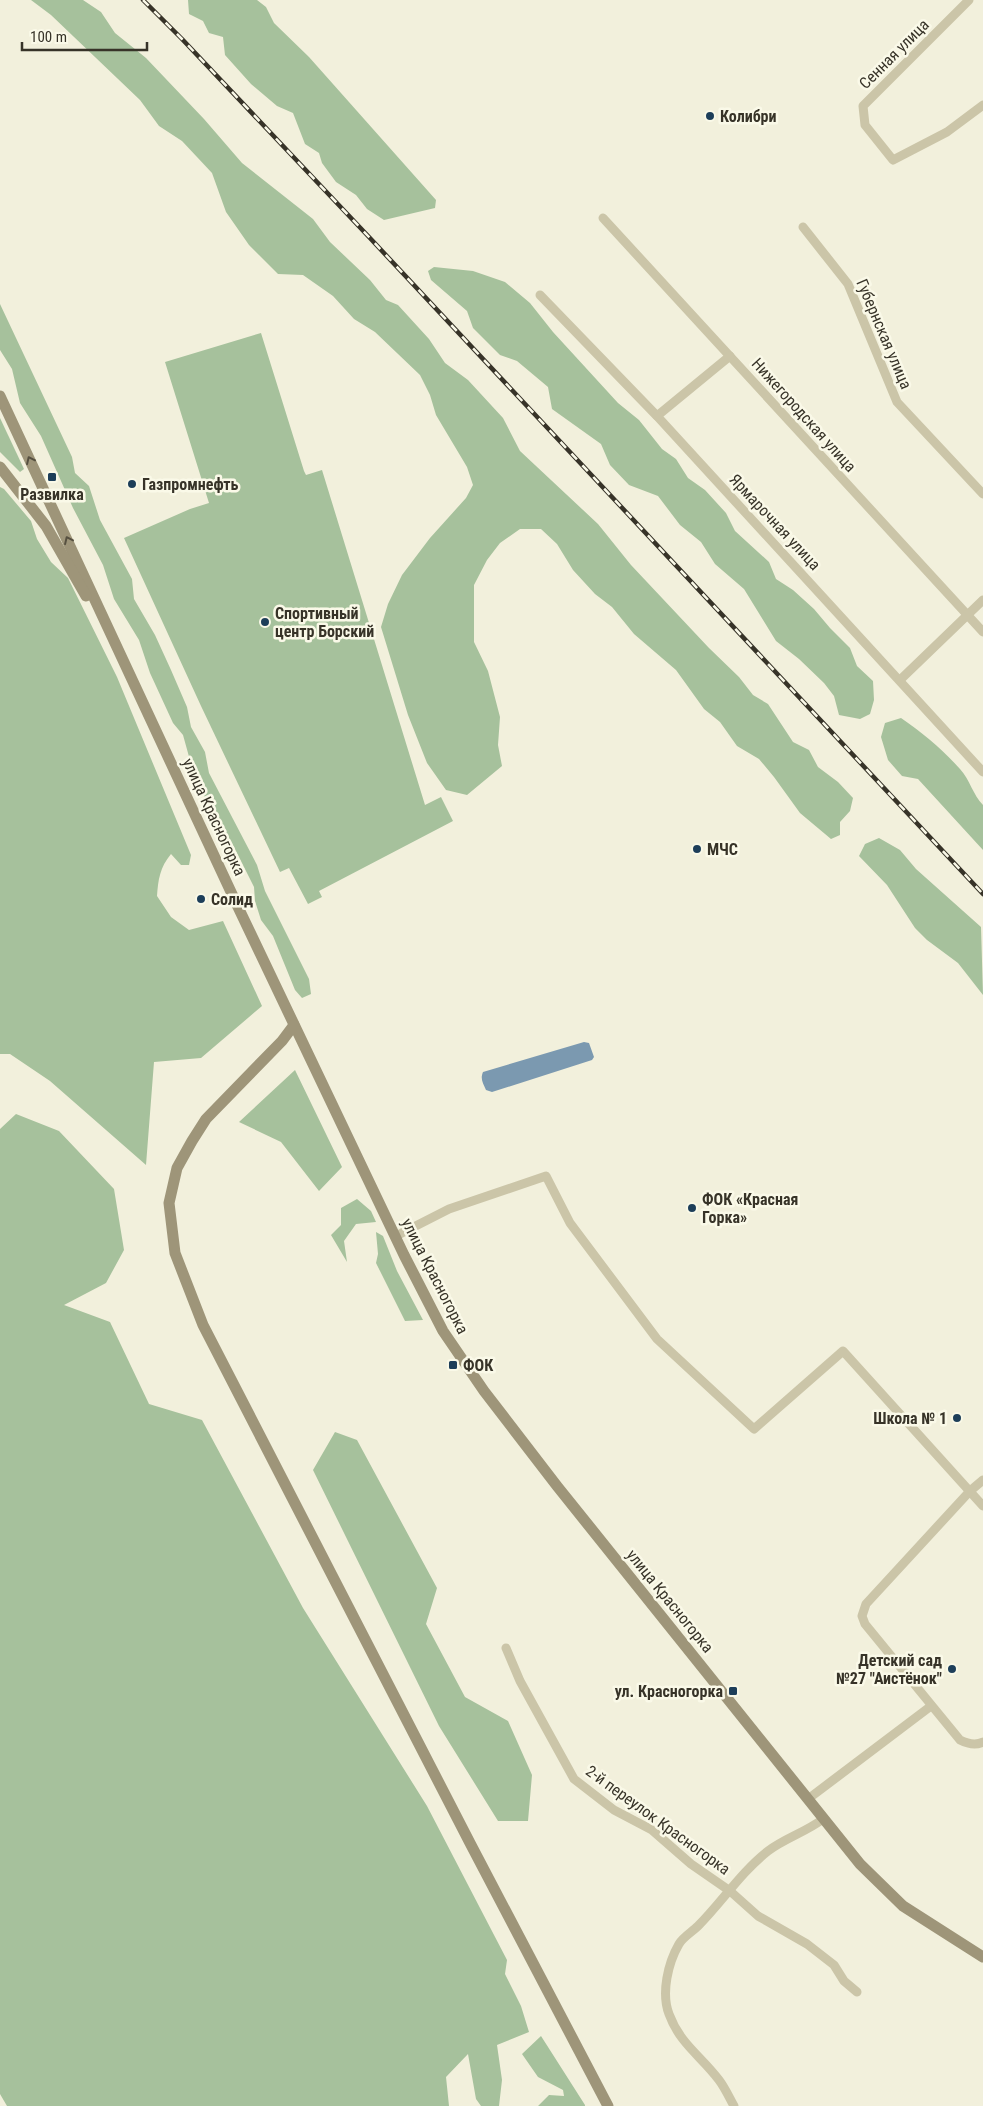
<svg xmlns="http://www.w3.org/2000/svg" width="983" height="2106" font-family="'Roboto Condensed',sans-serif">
<rect width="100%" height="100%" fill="#f2f0dc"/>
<!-- green -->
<g fill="#a6c19c">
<polygon points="31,0 83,0 101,12 115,33 146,58 204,119 242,163 313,219 330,242 370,280 386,300 398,305 429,339 445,363 468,380 503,418 520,451 598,524 631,565 709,648 739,677 753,695 768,704 793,742 809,750 818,767 838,782 853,798 850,811 840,822 840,835 831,839 800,813 774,777 759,759 737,746 720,722 704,709 676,670 634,634 612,607 595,594 573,570 557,544 541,529 520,529 500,543 487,560 474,585 474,642 488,671 500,717 498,745 502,766 467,795 446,790 427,763 408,715 381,627 388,604 402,575 430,538 466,498 473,485 467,467 436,415 430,395 420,375 375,332 354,319 333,296 303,275 278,274 249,245 226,212 212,173 182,141 159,126 140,100 51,15"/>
<polygon points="188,0 257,0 266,7 274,23 309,57 436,200 435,208 384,220 367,209 356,195 336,182 322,163 319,153 305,144 293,113 277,106 251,84 225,55 223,37 209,33 203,21 189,14"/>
<polygon points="434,267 473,271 505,282 530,303 553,332 618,403 639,420 662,449 676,459 688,478 705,490 726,513 735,531 769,562 776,579 793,590 814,609 830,628 850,648 857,666 873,681 874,700 870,714 860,719 839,715 834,696 824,683 799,659 776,641 744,589 715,564 701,542 680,525 658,496 629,485 610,465 601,444 552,409 548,387 517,361 500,355 473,328 467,311 431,280 428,271"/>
<polygon points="0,304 72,457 75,473 89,486 100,520 132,579 134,599 155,635 171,670 187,707 191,727 205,752 209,773 257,865 265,891 309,979 311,994 302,998 295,990 273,936 261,920 255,901 254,887 233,845 215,820 193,771 183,735 173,723 150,673 139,640 114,599 103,565 73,508 41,436 20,403 12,369 0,350"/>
<polygon points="261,333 304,471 306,475 322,470 425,805 441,797 453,821 319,891 322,897 308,904 289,868 280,872 201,706 124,538 190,509 209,503 165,362"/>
<polygon points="0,418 24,469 20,472 0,452"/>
<path d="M 0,487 L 4,489 L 31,521 L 37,539 L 51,562 L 68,578 L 117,677 L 191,855 L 189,865 L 181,865 L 171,854 C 160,867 158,880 157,896 L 171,917 L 189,930 L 223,921 L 262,1006 L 201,1058 L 154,1062 L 146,1165 L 50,1081 L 10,1054 L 0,1054 Z"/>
<path d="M 901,718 C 923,733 942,749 960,769 C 970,780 973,795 983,805 L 983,850 L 918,779 L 902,776 L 888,760 L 881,737 L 885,723 Z"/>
<polygon points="879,838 900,850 916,869 981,927 983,995 958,963 927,940 915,928 887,885 859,856 865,844"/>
<polygon points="295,1070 342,1167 319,1191 281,1142 239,1122"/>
<polygon points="16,1114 59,1131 114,1189 124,1250 106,1283 64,1305 110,1322 149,1404 202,1420 303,1608 427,1806 507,1960 505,1974 521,2006 529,2032 497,2045 502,2080 499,2106 481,2106 476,2099 468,2054 446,2077 449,2106 7,2106 0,2094 0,1129"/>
<polygon points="357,1199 371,1211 376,1222 356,1224 344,1241 347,1262 331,1235 341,1225 341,1208"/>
<polygon points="376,1232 383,1236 397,1271 423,1320 405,1321 376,1263 378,1254"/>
<polygon points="335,1432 357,1440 437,1588 426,1624 465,1697 508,1721 532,1775 528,1821 498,1821 439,1726 313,1470"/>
<polygon points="541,2036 585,2105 585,2106 538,2106 549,2095 564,2096 563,2090 538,2077 522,2054"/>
</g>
<!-- water -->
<path fill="#7b99b0" d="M 584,1042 L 589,1043 L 594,1057 L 592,1060 L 492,1092 L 486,1090 C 483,1083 480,1079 483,1072 Z"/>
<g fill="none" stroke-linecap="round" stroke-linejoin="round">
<!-- street -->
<g stroke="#cbc5a8" stroke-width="9">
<polyline points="969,0 863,106 865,125 893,160 947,132 983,105"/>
<polyline points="603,218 983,632"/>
<polyline points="803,227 848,284 897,402 983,494"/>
<polyline points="540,295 657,416 983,772"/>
<polyline points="657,416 730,356"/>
<polyline points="900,680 983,600"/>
<polyline points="396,1236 449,1209 546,1176 570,1223 657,1339 754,1429 843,1351 983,1506"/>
<path d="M 983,1480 L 970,1491 L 866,1604 L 862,1616 L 865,1624 L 960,1740 C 968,1744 975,1746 983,1742"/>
<polyline points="506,1648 520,1681 574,1779 614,1810 652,1830 691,1864 730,1891 758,1916 807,1944 834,1965 844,1981 857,1992"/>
<polyline points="808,1799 931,1706"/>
<path d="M 734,2106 C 729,2097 725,2088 719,2080 C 701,2056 680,2044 669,2014 C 661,1993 668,1963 679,1944 C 683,1937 692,1932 698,1926 C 722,1902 741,1872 768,1851 C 785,1838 806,1832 823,1819"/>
</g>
<!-- secondary -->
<g stroke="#9e9579" stroke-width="11">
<polyline points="0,396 238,907 404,1255 443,1331 484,1391 557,1486 860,1864 903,1906 983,1957"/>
<polyline points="0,467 46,526 86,596"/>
<polyline points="294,1025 282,1041 206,1119 192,1141 177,1168 169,1203 175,1253 203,1325 470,1843 608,2106"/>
</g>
<defs>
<polyline id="rail" points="143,0 182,39 369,237 983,894"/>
</defs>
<!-- rail casing -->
<use href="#rail" stroke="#373328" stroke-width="4.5"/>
<!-- rail -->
<use href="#rail" stroke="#faf9e8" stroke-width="2.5" stroke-dasharray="8" stroke-linecap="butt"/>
</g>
<!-- one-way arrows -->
<defs><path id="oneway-chevron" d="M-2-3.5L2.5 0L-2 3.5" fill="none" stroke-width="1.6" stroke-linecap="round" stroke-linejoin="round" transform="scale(1.25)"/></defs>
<g stroke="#565040">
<use href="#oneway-chevron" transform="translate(30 460) rotate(-115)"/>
<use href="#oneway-chevron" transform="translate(68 540) rotate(-115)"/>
</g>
<!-- markers -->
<g fill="#1d3e59" stroke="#faf9e8" stroke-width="2">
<circle cx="710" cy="116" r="5"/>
<rect x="47" y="472" width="10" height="10" rx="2.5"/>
<circle cx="132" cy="484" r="5"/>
<circle cx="265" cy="622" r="5"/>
<circle cx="697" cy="849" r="5"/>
<circle cx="201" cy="899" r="5"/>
<circle cx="692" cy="1208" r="5"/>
<rect x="448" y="1360" width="10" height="10" rx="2.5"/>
<circle cx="957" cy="1418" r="5"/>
<circle cx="952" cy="1669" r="5"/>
<rect x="728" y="1686" width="10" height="10" rx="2.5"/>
</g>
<g text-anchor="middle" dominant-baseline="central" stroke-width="5" stroke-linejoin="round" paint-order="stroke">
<!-- street labels -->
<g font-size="16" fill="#373328" stroke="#faf9e8">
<text transform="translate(894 54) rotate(-45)">Сенная улица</text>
<text transform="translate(884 334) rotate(67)">Губернская улица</text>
<text transform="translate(804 415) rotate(48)">Нижегородская улица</text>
<text transform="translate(775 522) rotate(47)">Ярмарочная улица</text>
<text transform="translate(214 817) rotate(65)">улица Красногорка</text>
<text transform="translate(435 1276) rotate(63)">улица Красногорка</text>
<text transform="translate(670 1601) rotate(51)">улица Красногорка</text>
<text transform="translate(658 1820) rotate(36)">2-й переулок Красногорка</text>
</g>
<!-- poi labels -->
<g font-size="16" font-weight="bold" fill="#373328" stroke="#faf9e8" text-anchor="start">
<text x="720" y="116">Колибри</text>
<text x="142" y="484">Газпромнефть</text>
<text x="52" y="494" text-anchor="middle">Развилка</text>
<text x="275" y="613">Спортивный<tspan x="275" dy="18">центр Борский</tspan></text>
<text x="707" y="849">МЧС</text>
<text x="211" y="899">Солид</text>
<text x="702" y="1199">ФОК «Красная<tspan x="702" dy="18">Горка»</tspan></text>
<text x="463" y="1365">ФОК</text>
<text x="947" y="1418" text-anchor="end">Школа № 1</text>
<text x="942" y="1660" text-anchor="end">Детский сад<tspan x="942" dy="18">№27 "Аистёнок"</tspan></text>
<text x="723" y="1691" text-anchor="end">ул. Красногорка</text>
</g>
</g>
<!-- scale -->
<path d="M22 42v8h125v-8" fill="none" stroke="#373328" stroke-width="2.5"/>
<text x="30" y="42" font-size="15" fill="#373328" stroke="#faf9e8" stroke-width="4" paint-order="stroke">100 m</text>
</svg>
